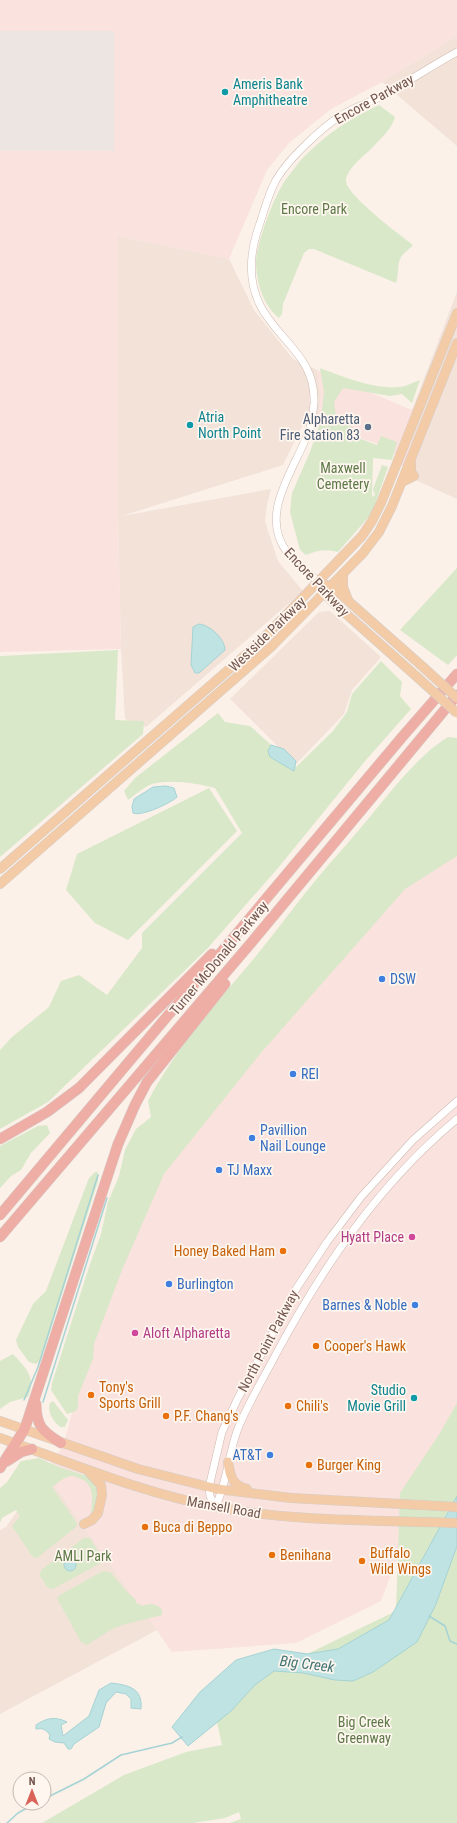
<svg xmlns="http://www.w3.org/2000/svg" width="457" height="1823" font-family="'Roboto Condensed',sans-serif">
<rect width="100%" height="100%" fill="#fbf1e9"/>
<!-- residential -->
<g fill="#f2e2d8">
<polygon points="457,36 457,146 382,82"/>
<polygon points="118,236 229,259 254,310 293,359 317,370 321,396 317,425 305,420 283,465 122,516 271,489 267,504 265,521 268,531 278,561 303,591 146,727 125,719 121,649 118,517"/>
<polygon points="457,292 457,499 409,477 412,410"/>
<polygon points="330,611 381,657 352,690 344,714 296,764 230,699 319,612"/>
<polygon points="45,1472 157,1630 0,1714 0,1530 6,1527"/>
</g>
<!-- commercial -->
<g fill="#fae2de">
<polygon points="0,0 457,0 457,36 382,82 331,109 289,143 267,170 229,259 118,236 118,517 121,649 0,652 0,151 113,151 114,31 0,31"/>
<polygon points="317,370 412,410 409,477 391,448 317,425 321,396"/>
<polygon points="457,748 457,1458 411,1520 381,1601 296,1643 172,1652 45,1472 63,1446 143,1155"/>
</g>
<!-- industrial -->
<rect fill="#ece5e2" x="0" y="31" width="114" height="120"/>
<!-- green -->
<g fill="#d9e8c8">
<path d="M 379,105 L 395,117 C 391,130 381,138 372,148 C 364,156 346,169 346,181 C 345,194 401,236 413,245 C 410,249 403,253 401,257 C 397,264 399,274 396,283 L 314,249 L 309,249 L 304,253 L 283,304 L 282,314 L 279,318 C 263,305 256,282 256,261 C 257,242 275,193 287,178 C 291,172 296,167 300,161 C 325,135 347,120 379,105 Z"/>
<path d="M 320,368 C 343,377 381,392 405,386 C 410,384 415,382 420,380 L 412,403 L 402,394 L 390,396 L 343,388 L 334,402 L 336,417 L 353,428 L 350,435 L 377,445 L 381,436 L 397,442 L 392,460 L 373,458 L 372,497 L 375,495 L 373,489 L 382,465 L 388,467 L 372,513 L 338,552 C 325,549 318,550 306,555 L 300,550 L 290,512 L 292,493 L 310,452 L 321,420 L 324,392 Z"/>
<polygon points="457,568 457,655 448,665 400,630"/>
<polygon points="118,650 115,720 144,721 143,734 0,857 0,656"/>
<path d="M 381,661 L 402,682 L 400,696 L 411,709 L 366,760 L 278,868 L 207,949 L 48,1102 L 0,1129 L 0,1050 L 12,1037 L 49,1007 L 61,981 L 79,975 L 107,995 L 142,948 L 142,933 L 242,833 L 215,788 C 196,783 171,779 152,784 C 144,787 135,795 128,800 L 124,791 L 135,778 L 218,713 L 225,722 L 250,726 L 296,767 L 333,731 L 347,712 L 352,694 Z"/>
<path d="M 448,737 L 457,738 L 457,856 L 405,889 L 260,1054 L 164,1174 L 122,1270 L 94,1344 L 93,1359 L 78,1396 L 78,1407 L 76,1411 L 67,1414 L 51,1390 L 52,1383 L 89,1267 L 101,1234 L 108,1202 L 119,1176 L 125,1150 L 136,1129 L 151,1117 L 148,1101 C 175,1049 218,1001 256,956 C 278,929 298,901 320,875 C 332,860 346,846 358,831 C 383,802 416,756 448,737 Z"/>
<polygon points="209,788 237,831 128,940 95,923 66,890 77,854"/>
<polygon points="47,1125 50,1133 31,1153 21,1170 11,1176 0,1188 0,1146 38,1126"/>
<polygon points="95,1172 98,1172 98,1181 41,1360 36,1364 29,1362 18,1347 16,1340 33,1304 46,1291 89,1178"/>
<path d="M 13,1354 C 25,1367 37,1378 28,1397 L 10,1402 L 0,1409 L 0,1361 Z"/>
<path d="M 53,1401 L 68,1420 L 65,1427 L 60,1427 C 53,1422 47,1411 50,1403 Z"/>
<polygon points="457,1403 457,1823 230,1823 241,1819 239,1812 225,1818 193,1823 42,1823 124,1775 186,1752 222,1745 212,1700 396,1611 400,1493 440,1433"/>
<path d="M 39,1458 L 59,1467 L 87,1476 L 93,1480 L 101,1492 L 93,1514 L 91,1512 C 93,1500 94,1484 81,1479 C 78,1478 74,1476 72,1476 C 65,1476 58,1483 52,1487 L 76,1522 L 77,1526 L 37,1558 L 32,1556 L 12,1526 L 20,1516 L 16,1510 L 2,1518 L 0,1523 L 0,1488 L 7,1482 L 21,1461 Z"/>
<polygon points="84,1538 90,1538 102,1558 101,1563 53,1589 48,1588 40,1576 41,1570"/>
<path d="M 103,1571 L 110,1572 L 128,1593 L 136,1600 L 136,1603 L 143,1606 C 149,1603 158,1604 162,1610 L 162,1615 L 122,1625 L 110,1630 L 87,1645 L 81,1642 L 57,1598 L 60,1595 Z"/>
</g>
<!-- water -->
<g fill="#bfe3e3" stroke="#a6d3d4">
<path d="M 199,624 C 210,625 225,639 225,650 L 199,673 L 195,673 L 191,665 L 193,627 Z"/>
<polygon points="271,745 284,749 296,761 294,771 270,757 268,751"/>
<path d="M 166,786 L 174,788 L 177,797 C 171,803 141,817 133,813 L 132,807 L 134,799 L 153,787 Z"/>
<polygon points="457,1496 457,1546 436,1604 417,1642 373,1672 353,1681 335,1680 303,1673 274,1671 255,1685 231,1711 188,1746 172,1727 200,1692 236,1660 274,1649 307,1654 338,1649 389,1620"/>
<circle cx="70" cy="1565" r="6"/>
<path d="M 111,1683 C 128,1685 143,1688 141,1709 L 131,1708 L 131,1699 L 126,1694 L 116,1692 L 106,1703 L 99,1727 L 74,1744 L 71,1749 L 68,1749 L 64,1743 L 55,1742 L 49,1739 L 50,1735 C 45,1729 43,1728 36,1729 L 36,1725 C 46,1718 55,1716 67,1722 L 61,1725 L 63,1736 L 89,1716 L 99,1690 Z"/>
</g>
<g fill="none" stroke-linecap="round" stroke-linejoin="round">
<!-- stream -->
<g stroke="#a6d3d4" stroke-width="1.5">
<polyline points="24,1400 38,1367 98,1175"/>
<polyline points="43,1402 107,1198"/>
<polyline points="429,1616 445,1626 450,1641 457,1644"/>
<polyline points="44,1799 84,1779 121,1755 172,1743 182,1737"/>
<polyline points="7,1823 18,1813 36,1803"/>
</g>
<defs>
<g id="minor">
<path d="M 319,582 C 308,573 296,563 287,552 C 258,514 295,469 308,433 C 312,423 313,413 314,403 C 316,356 277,340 260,305 C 247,279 250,252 259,226 C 264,212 268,195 275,182 C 286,161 322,127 342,115 C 356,106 373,102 387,93 C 411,80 433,65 457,52"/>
<polyline points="215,1507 210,1496 209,1487 222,1432 238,1398 296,1289 327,1242 361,1197 413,1140 457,1101"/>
<path d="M 215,1507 C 228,1482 228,1452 239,1426 C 249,1402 263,1379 275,1356 C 323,1266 379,1184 457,1119"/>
</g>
<g id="major">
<polyline points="402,482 414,476 411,472 411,462"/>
<polyline points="343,574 343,587 348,600"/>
<polyline points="327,585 337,591 423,667"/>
<polyline points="322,589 324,593 335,604 416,676"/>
<polyline points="0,869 258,644 362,536 372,521 381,503 457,313"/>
<polyline points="0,884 271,647 363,553 379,532 392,506 457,343"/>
<polyline points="0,1421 138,1469 217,1489 291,1498 457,1507"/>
<path d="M 0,1438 C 71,1463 142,1493 216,1507 C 295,1522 377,1520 457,1523"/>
<path d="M 228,1462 C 230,1475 232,1486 247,1489"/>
<polyline points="84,1524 92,1520 98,1513 102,1495 101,1485 89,1472"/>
</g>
<g id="highway">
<polyline points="0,1139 47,1112 79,1088 212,954"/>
<polyline points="0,1215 403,736 457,674"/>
<polyline points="0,1237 251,943 457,695"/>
<path d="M 36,1404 C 36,1426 43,1432 61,1443"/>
<polyline points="7,1461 21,1452 32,1449"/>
<polyline points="0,1468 24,1430 27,1422 118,1144 135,1105 147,1082 225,984"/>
</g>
</defs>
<!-- minor casing -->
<use href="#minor" stroke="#cebab2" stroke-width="8"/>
<!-- major casing -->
<use href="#major" stroke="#d5ccca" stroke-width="10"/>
<!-- highway casing -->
<use href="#highway" stroke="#d5ccca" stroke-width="11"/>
<!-- minor -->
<use href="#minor" stroke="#fff" stroke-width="7"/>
<!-- major -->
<use href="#major" stroke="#f3cca7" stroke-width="9"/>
<!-- highway -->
<use href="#highway" stroke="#efaea5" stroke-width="10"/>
<defs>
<g id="major-bridge">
<polyline points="423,667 457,698"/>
<polyline points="416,676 457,713"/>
</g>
</defs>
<!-- major-bridge casing -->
<use href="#major-bridge" stroke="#d5ccca" stroke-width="10" stroke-linecap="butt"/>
<!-- major-bridge -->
<use href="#major-bridge" stroke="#f3cca7" stroke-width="9"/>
</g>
<!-- markers -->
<g fill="#0f9aa8" stroke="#fef6ef" stroke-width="1.5">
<circle cx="225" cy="92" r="4"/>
<circle cx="190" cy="425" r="4"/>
<circle cx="414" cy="1398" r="4"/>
</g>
<circle fill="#5c6f8a" stroke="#fef6ef" stroke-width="1.5" cx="368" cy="427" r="4"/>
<g fill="#3f7fe0" stroke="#fef6ef" stroke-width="1.5">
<circle cx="382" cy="979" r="4"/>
<circle cx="293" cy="1074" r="4"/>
<circle cx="252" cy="1138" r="4"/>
<circle cx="219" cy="1170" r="4"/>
<circle cx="169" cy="1284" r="4"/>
<circle cx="415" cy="1305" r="4"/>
<circle cx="270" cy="1455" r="4"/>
</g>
<g fill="#d1479c" stroke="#fef6ef" stroke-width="1.5">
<circle cx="412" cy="1237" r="4"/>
<circle cx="135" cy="1333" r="4"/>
</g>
<g fill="#e8710a" stroke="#fef6ef" stroke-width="1.5">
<circle cx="283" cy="1251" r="4"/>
<circle cx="316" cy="1346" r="4"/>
<circle cx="91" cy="1395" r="4"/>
<circle cx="288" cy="1406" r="4"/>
<circle cx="166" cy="1416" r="4"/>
<circle cx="309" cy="1465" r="4"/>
<circle cx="145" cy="1527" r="4"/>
<circle cx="272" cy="1555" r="4"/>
<circle cx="362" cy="1561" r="4"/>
</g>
<g text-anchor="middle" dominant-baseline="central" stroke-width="3.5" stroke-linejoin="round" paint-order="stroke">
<!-- culture labels -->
<g font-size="14" fill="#0d838f" stroke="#fef6ef" text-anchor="start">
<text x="233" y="84">Ameris Bank<tspan x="233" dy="16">Amphitheatre</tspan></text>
<text x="198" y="417">Atria<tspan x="198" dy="16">North Point</tspan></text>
<text x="406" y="1390" text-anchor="end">Studio<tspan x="406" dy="16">Movie Grill</tspan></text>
</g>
<!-- street labels -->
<g font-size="14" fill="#73564e" stroke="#fef6ef">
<text transform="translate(374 99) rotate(-29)">Encore Parkway</text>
<text transform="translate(317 582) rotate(47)">Encore Parkway</text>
<text transform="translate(267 634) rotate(-44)">Westside Parkway</text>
<text transform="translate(219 958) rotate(-50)">Turner McDonald Parkway</text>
<text transform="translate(268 1341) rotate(-62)">North Point Parkway</text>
<text transform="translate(224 1507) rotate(10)">Mansell Road</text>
</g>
<!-- park labels -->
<g font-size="14" fill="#5d7847" stroke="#fef6ef">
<text x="314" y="209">Encore Park</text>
<text x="343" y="468">Maxwell<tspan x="343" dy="16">Cemetery</tspan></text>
<text x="83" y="1556">AMLI Park</text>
<text x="364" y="1722">Big Creek<tspan x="364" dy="16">Greenway</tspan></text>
</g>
<!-- service labels -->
<g font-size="14" fill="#4e5e75" stroke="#fef6ef" text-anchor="end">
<text x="360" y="419">Alpharetta<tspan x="360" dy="16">Fire Station 83</tspan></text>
</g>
<!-- shop labels -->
<g font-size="14" fill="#366cbe" stroke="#fef6ef" text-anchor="start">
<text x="390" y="979">DSW</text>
<text x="301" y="1074">REI</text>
<text x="260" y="1130">Pavillion<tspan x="260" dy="16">Nail Lounge</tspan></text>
<text x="227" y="1170">TJ Maxx</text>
<text x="177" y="1284">Burlington</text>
<text x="407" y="1305" text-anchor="end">Barnes &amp; Noble</text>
<text x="262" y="1455" text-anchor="end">AT&amp;T</text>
</g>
<!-- hotel labels -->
<g font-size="14" fill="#b23c85" stroke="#fef6ef" text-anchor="end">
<text x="404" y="1237">Hyatt Place</text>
<text x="143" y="1333" text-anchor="start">Aloft Alpharetta</text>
</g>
<!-- food labels -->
<g font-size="14" fill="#c56008" stroke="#fef6ef" text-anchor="start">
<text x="275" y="1251" text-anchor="end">Honey Baked Ham</text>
<text x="324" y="1346">Cooper's Hawk</text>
<text x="99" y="1387">Tony's<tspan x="99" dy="16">Sports Grill</tspan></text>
<text x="296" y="1406">Chili's</text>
<text x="174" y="1416">P.F. Chang's</text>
<text x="317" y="1465">Burger King</text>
<text x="153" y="1527">Buca di Beppo</text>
<text x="370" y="1553">Buffalo<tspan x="370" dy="16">Wild Wings</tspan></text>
<text x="280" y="1555">Benihana</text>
</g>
<!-- water labels -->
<g font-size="15" font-style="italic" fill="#437677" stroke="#fef6ef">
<text transform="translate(307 1664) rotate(7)">Big Creek</text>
</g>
</g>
<!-- north arrow -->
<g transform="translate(32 1791)"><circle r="19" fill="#fef6ef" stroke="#c6b6af"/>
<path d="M0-3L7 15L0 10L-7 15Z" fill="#da6359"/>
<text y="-6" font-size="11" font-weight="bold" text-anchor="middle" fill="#73564e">N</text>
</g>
</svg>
